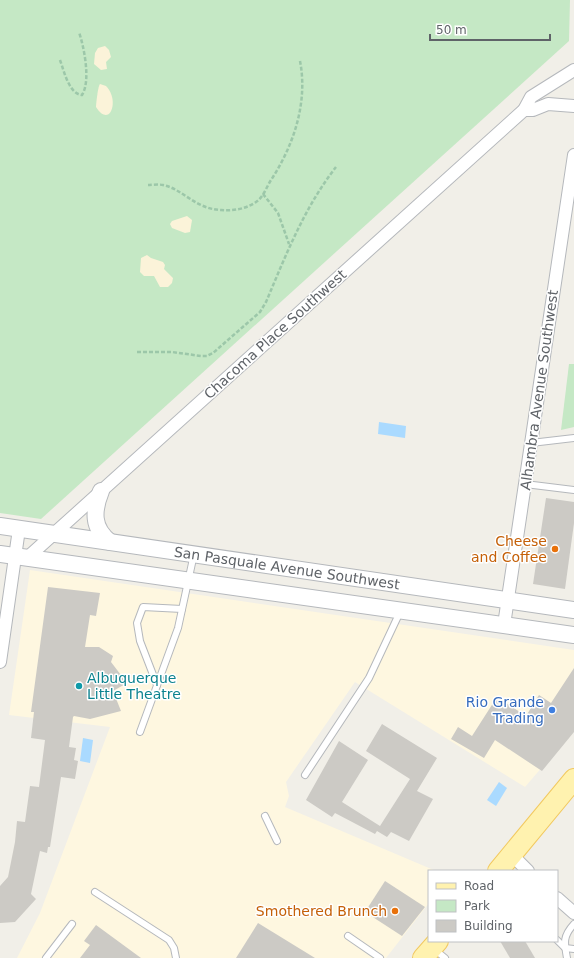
<svg xmlns="http://www.w3.org/2000/svg" width="574" height="958" font-family="'DejaVu Sans',sans-serif">
<rect width="100%" height="100%" fill="#f1efe8"/>
<!-- commercial -->
<polygon fill="#fef7e0" points="30,570 574,650 574,730 525,787 355,682 286,782 289,796 285,807 436,871 429,871 429,903 386,958 17,958 40,913 110,727 9,715"/>
<!-- green -->
<g fill="#c5e8c5">
<polygon points="0,0 570,0 569,41 41,519 0,513"/>
<polygon points="569,364 574,364 574,427 561,430"/>
</g>
<!-- sand -->
<g fill="#fbf3d9">
<polygon points="105,46 109,50 111,57 106,62 107,69 101,70 94,64 95,53 98,48"/>
<path d="M 100,84 L 106,86 C 120,100 110,129 96,107 C 96,104 98,86 100,84 Z"/>
<polygon points="187,216 192,220 190,232 185,233 172,228 170,224 172,221"/>
<polygon points="147,255 151,258 163,262 165,265 164,269 173,278 172,283 168,287 160,287 154,276 144,276 140,272 141,258"/>
</g>
<!-- water -->
<g fill="#aadaff">
<polygon points="379,422 406,426 405,438 378,434"/>
<polygon points="83,738 93,740 90,763 80,761"/>
<polygon points="499,782 507,788 496,806 487,800"/>
</g>
<!-- building -->
<g fill="#cccac5">
<polygon points="546,498 574,502 574,523 565,589 533,584"/>
<polygon points="48,587 100,593 96,616 90,615 85,647 99,647 113,656 111,662 127,683 113,691 121,711 90,719 74,716 73,717 69,747 76,748 74,760 78,761 75,779 61,777 50,847 48,847 47,853 40,851 31,894 36,899 15,922 0,923 0,886 8,877 15,842 17,821 25,822 30,786 39,787 45,740 31,738 34,712 31,712"/>
<polygon points="574,668 574,732 542,771 495,740 484,758 451,739 458,727 472,736 497,697 526,716 539,695 551,703"/>
<polygon points="382,724 437,758 417,791 433,799 409,841 391,832 387,837 377,831 375,834 335,813 332,817 306,800 339,741 368,760 342,802 380,826 410,779 366,751"/>
<polygon points="385,881 425,907 402,936 365,912"/>
<polygon points="258,923 315,958 236,958"/>
<polygon points="96,925 141,958 80,958 90,945 84,941"/>
<polygon points="500,941 525,941 535,958 510,958"/>
</g>
<g fill="none" stroke-linecap="round" stroke-linejoin="round">
<defs>
<g id="service">
<polyline points="531,443 574,438"/>
<polyline points="525,484 574,490"/>
<polyline points="157,685 140,641 137,623 143,607 182,609"/>
<polyline points="140,732 178,628 194,554"/>
<polyline points="305,775 369,678 400,612"/>
<polyline points="265,816 277,841"/>
<polyline points="95,892 169,940 174,948 176,958"/>
<polyline points="348,936 380,958"/>
<polyline points="557,940 565,948 574,949"/>
<polyline points="434,949 445,958"/>
<polyline points="46,958 72,924"/>
<path d="M 567,958 C 564,942 563,936 574,924"/>
</g>
<g id="minor">
<polyline points="524,110 533,110 548,104 574,106"/>
<polyline points="27,558 524,110 531,97 574,70"/>
<polyline points="504,625 574,155"/>
<polyline points="0,662 19,529"/>
<polyline points="512,855 528,871"/>
<polyline points="557,898 574,913"/>
</g>
<g id="tertiary">
<path d="M 101,491 C 93,511 92,528 110,542"/>
<path id="s1" d="M 0,526 L 574,610"/>
<polyline points="0,554 574,635"/>
</g>
<g id="primary">
<polyline points="498,871 574,779"/>
<polyline points="423,958 438,941"/>
</g>
</defs>
<!-- service casing -->
<use href="#service" stroke="#b5b8bc" stroke-width="8"/>
<!-- minor casing -->
<use href="#minor" stroke="#b5b8bc" stroke-width="14"/>
<!-- tertiary casing -->
<use href="#tertiary" stroke="#b5b8bc" stroke-width="18"/>
<!-- primary casing -->
<use href="#primary" stroke="#f2c960" stroke-width="22"/>
<!-- path -->
<g stroke="#9cc7a9" stroke-width="2.5" stroke-dasharray="4 2" stroke-linecap="butt">
<path d="M 60,60 C 64,71 69,94 82,95 C 91,81 84,47 79,32"/>
<path d="M 148,185 C 152,185 158,184 163,185 C 183,189 195,209 221,210 C 233,211 246,209 256,202 C 263,198 267,186 271,180 C 294,145 308,102 300,61"/>
<polyline points="263,194 278,213 289,244"/>
<path d="M 137,352 L 172,352 L 201,356 L 207,356 L 213,353 L 260,312 L 266,302 C 286,255 304,208 336,167"/>
</g>
<!-- service -->
<use href="#service" stroke="#fff" stroke-width="6"/>
<!-- minor -->
<use href="#minor" stroke="#fff" stroke-width="12"/>
<!-- tertiary -->
<use href="#tertiary" stroke="#fff" stroke-width="16"/>
<!-- primary -->
<use href="#primary" stroke="#fff2af" stroke-width="20"/>
</g>
<!-- markers -->
<g fill="#e8710a" stroke="#fff" stroke-width="1.5">
<circle cx="555" cy="549" r="4"/>
<circle cx="395" cy="911" r="4"/>
</g>
<circle fill="#0f9aa8" stroke="#fff" stroke-width="1.5" cx="79" cy="686" r="4"/>
<circle fill="#3f7fe0" stroke="#fff" stroke-width="1.5" cx="552" cy="710" r="4"/>
<g text-anchor="middle" dominant-baseline="central" stroke-width="3" stroke-linejoin="round" paint-order="stroke">
<!-- street labels -->
<g font-size="14" fill="#5f6368" stroke="#fff">
<text transform="translate(275 334) rotate(-42)">Chacoma Place Southwest</text>
<text transform="translate(539 390) rotate(-82)">Alhambra Avenue Southwest</text>
<text stroke="none"><textPath href="#s1" startOffset="290">San Pasquale Avenue Southwest</textPath></text>
</g>
<!-- food labels -->
<g font-size="14" fill="#c56008" stroke="#fff" text-anchor="end">
<text x="547" y="541">Cheese<tspan x="547" dy="16">and Coffee</tspan></text>
<text x="387" y="911">Smothered Brunch</text>
</g>
<!-- culture labels -->
<g font-size="14" fill="#0d838f" stroke="#fff" text-anchor="start">
<text x="87" y="678">Albuquerque<tspan x="87" dy="16">Little Theatre</tspan></text>
</g>
<!-- shop labels -->
<g font-size="14" fill="#366cbe" stroke="#fff" text-anchor="end">
<text x="544" y="702">Rio Grande<tspan x="544" dy="16">Trading</tspan></text>
</g>
</g>
<!-- legend -->
<rect x="428" y="870" width="130" height="72" fill="#ffffff" stroke="#bfc1c3"/>
<rect x="436" y="883" width="20" height="6" fill="#fff2af" stroke="#bfc1c3"/>
<text x="464" y="890" font-size="12" fill="#5f6368">Road</text>
<rect x="436" y="900" width="20" height="12" fill="#c5e8c5" stroke="#bfc1c3"/>
<text x="464" y="910" font-size="12" fill="#5f6368">Park</text>
<rect x="436" y="920" width="20" height="12" fill="#cccac5" stroke="#bfc1c3"/>
<text x="464" y="930" font-size="12" fill="#5f6368">Building</text>
<!-- scale -->
<path d="M430 34v6h120v-6" fill="none" stroke="#5f6368" stroke-width="2"/>
<text x="436" y="34" font-size="12" fill="#5f6368" stroke="#ffffff" stroke-width="3" paint-order="stroke">50 m</text>
</svg>
